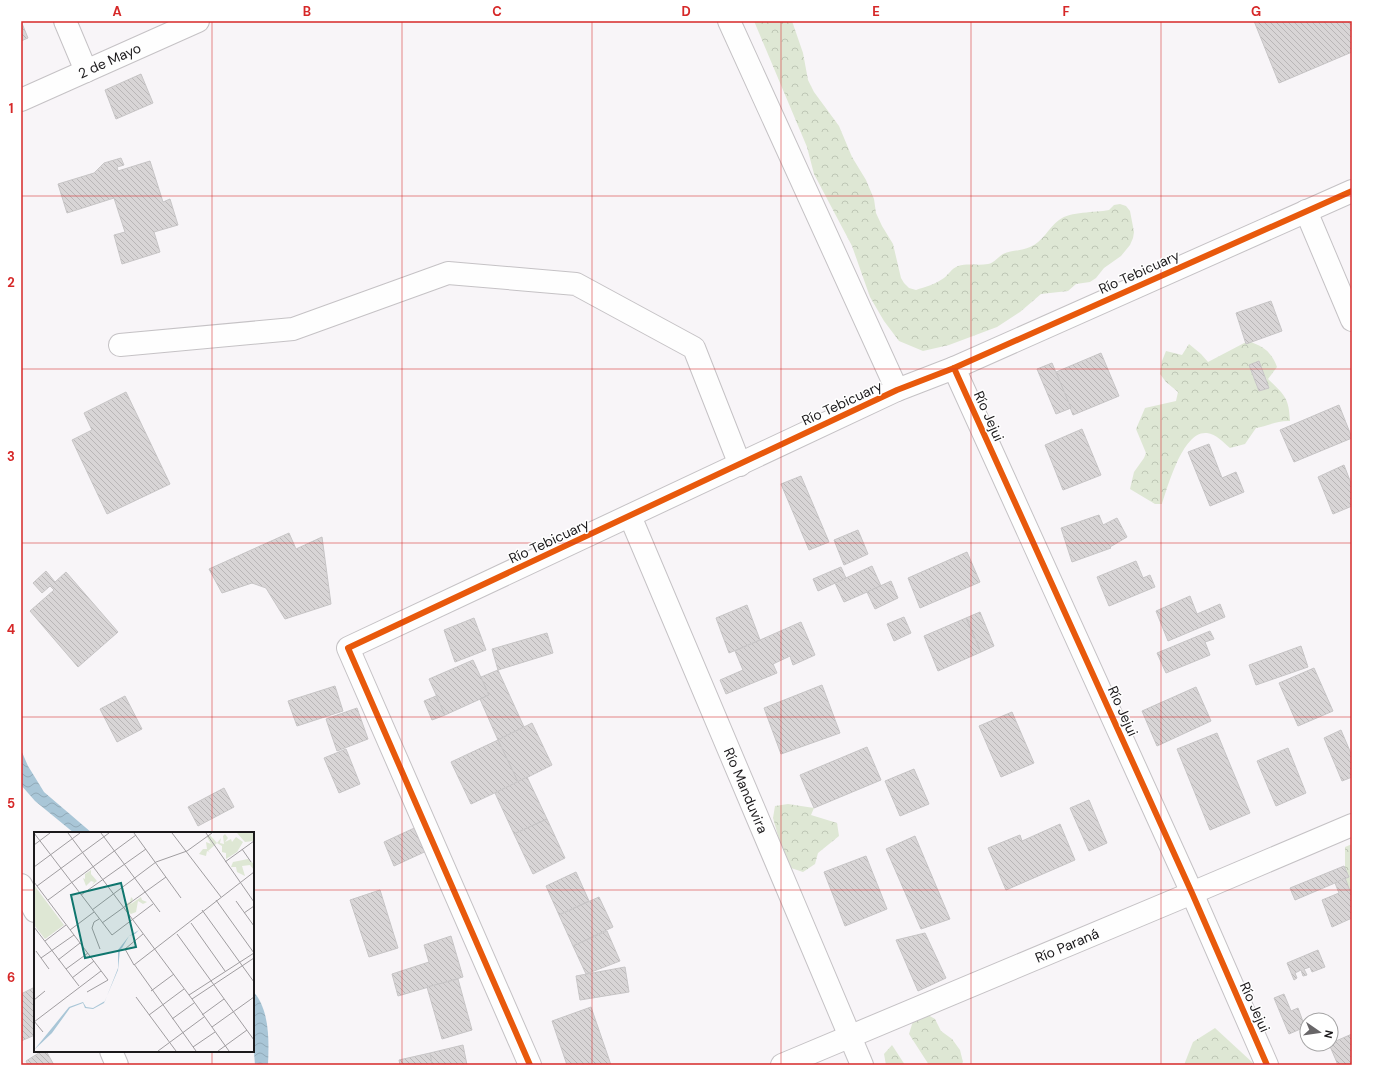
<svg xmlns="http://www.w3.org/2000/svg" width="1373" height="1086" font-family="'DM Sans',sans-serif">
<defs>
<pattern id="forest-crowns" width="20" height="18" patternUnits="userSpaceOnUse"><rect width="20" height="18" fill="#dee7d4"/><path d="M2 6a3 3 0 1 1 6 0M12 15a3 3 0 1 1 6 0" fill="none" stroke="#bec6b5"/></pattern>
<pattern id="water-waves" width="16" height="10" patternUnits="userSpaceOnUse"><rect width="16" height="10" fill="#a9c6d7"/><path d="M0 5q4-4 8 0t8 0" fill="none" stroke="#91aab8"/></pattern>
<pattern id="building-back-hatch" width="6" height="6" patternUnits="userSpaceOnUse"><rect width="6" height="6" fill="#d8d5d6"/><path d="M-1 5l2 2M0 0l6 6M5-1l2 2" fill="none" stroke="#b9b6b7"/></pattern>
</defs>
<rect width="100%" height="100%" fill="#f8f5f8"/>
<!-- forest -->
<g fill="url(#forest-crowns)">
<path d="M 754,21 L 792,21 L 803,53 L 808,80 L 814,92 L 839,126 L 852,157 L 866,180 L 874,199 L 876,213 L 882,226 L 893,244 L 901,278 L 904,283 L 909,288 L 916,290 C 925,287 936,284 944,278 C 949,274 951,269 958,266 C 968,263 978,266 988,264 C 994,263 998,257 1003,254 C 1012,250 1022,251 1030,247 C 1043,242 1048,228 1059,220 C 1071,211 1094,213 1109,210 L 1114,205 L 1120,204 L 1126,206 L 1130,211 L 1134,232 L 1133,238 L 1130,245 L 1121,256 L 1104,268 L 1096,278 L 1090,282 L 1076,284 L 1068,291 L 1041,294 L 1020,312 L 997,327 L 949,345 L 923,351 L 899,341 L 884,321 L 870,297 L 852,246 L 814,174 L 807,147 Z"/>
<path d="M 1248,341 C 1263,346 1271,351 1277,367 L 1268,379 C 1285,395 1289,398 1290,421 C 1279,420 1267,426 1256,428 L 1245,444 L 1230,448 C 1224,443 1216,434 1207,433 C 1183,430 1168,486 1162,504 L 1155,504 L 1130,489 L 1134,472 L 1144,458 L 1146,453 L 1136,429 L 1145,408 L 1176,401 L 1178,392 L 1166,382 L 1160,374 L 1162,361 L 1166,351 L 1182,355 L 1189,344 L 1201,354 L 1208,362 Z"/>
<polygon points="788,804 814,808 811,815 837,823 839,836 818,853 815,864 803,872 791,868 784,857 773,818 775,806"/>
<polygon points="1352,844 1352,896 1345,878 1345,847"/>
<polygon points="923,1012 935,1019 941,1031 952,1039 960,1050 963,1062 961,1065 929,1065 909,1034 913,1021"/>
<polygon points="1215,1028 1253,1063 1254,1065 1184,1065 1193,1042"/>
<polygon points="892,1045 905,1065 886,1065 884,1054"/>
</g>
<!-- water -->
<g fill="url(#water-waves)">
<polygon points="21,750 28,766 44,792 92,833 74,833 35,801 21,785"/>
<path d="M 253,991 C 270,1010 269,1041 268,1065 L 255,1065 L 253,1040 Z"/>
</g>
<!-- building -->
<g fill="url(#building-back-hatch)" stroke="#c7c5c6">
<polygon points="21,21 28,38 21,41"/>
<polygon points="1254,21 1352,21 1352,52 1279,83"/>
<polygon points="141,74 153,103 116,119 105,90"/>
<polygon points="121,158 124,165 117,167 118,171 150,161 163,202 170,199 178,225 154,232 160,252 122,264 114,235 125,232 114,198 67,213 58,184 94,173 104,163"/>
<polygon points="1271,301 1282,331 1246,344 1236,313"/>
<polygon points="1101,353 1119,396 1073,415 1056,372"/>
<polygon points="1259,361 1269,388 1259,391 1249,365"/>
<polygon points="1052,363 1071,408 1056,414 1037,369"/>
<polygon points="126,392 170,484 107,514 72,440 92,430 84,413"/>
<polygon points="1339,405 1352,438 1294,462 1280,430"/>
<polygon points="1082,429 1101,475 1063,490 1045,445"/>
<polygon points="1209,444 1222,478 1236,472 1244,492 1210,506 1188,452"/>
<polygon points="1344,465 1352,486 1352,506 1333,514 1318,477"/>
<polygon points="801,476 829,542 809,550 781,484"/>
<polygon points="1099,515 1103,525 1117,518 1127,537 1110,547 1111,548 1072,562 1061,528"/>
<polygon points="858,530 868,554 844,565 834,540"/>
<polygon points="289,533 296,549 322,537 331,604 285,619 266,588 252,583 222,593 209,569"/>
<polygon points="967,552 980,582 920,608 908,578"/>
<polygon points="1136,561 1143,578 1150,575 1155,587 1109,606 1097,577"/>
<polygon points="872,566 881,586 844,602 835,583"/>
<polygon points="841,567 846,578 818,591 813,579"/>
<polygon points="46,571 55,582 66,572 118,632 78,667 30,611 54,590 50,586 42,593 33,583"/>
<polygon points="891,581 898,598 875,609 867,592"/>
<polygon points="1190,596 1197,614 1220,604 1225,617 1168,641 1156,611"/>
<polygon points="747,605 760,640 729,653 716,618"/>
<polygon points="980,612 994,646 981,652 966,618"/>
<polygon points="904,617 911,633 894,641 887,624"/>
<polygon points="474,618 486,650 455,662 444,630"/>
<polygon points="966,618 981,652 938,671 924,636"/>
<polygon points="801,622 815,655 793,665 790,656 773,664 777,673 726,694 720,680 743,670 735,651"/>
<polygon points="1210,631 1214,639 1205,642 1210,655 1166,673 1157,653"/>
<polygon points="547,633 553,653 498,670 492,649"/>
<polygon points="1301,646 1308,667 1256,685 1249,665"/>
<polygon points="473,660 489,695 445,715 429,679"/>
<polygon points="1314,668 1333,711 1298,726 1279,683"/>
<polygon points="498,670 524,727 498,740 480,699 489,695 481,677"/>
<polygon points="822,685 840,733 781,754 764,708"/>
<polygon points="335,686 343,711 297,726 288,701"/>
<polygon points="1196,687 1211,721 1157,746 1142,711"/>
<polygon points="125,696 142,729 117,742 100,709"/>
<polygon points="436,696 445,715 432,720 424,701"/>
<polygon points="357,708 368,739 337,751 326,719"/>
<polygon points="1012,712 1034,763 1001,777 979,726"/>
<polygon points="532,723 552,765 518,782 498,740"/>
<polygon points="1341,730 1352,756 1352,777 1342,781 1324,738"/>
<polygon points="1217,733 1250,813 1210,830 1177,749"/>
<polygon points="498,740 518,782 471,804 451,762"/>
<polygon points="867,747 881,780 814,808 800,775"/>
<polygon points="1288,748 1306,793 1276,806 1257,761"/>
<polygon points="346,749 360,784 339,793 324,758"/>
<polygon points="914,769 929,804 900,816 885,781"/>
<polygon points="527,777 547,819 514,834 495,793"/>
<polygon points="224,788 234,807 198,826 188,807"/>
<polygon points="1089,800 1107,843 1089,851 1070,808"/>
<polygon points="547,819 565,858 533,874 514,834"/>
<polygon points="423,824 433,848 394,866 384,842"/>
<polygon points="1060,824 1075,860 1006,890 988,848 1020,835 1022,841"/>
<polygon points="915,836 950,919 921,929 886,849"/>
<polygon points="866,856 887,909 845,926 824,872"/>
<polygon points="1344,866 1349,877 1295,900 1290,888"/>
<polygon points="576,872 589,901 559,915 546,886"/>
<polygon points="1345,878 1352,896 1352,918 1332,927 1322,900 1339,893 1335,883"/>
<polygon points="380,890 398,948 369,957 350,900"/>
<polygon points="599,897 613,927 573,946 559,915"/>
<polygon points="607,931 620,961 586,974 573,946"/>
<polygon points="925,933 946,978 918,991 896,940"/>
<polygon points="451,936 463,977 398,996 392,974 429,962 424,945"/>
<polygon points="1318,950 1325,967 1312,972 1310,967 1304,969 1307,975 1303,976 1301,970 1295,973 1297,978 1294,980 1287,963"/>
<polygon points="625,967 629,992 580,1000 576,976"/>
<polygon points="458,979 472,1030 442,1039 427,987"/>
<polygon points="35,987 35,1035 21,1041 21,994"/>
<polygon points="1284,994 1291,1011 1298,1008 1305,1027 1289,1034 1274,998"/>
<polygon points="591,1007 611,1065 567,1065 552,1021"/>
<polygon points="1352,1034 1352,1065 1338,1065 1329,1044"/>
<polygon points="463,1045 467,1065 432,1065 430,1053"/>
<polygon points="42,1051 46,1051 54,1065 28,1065 26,1061"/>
<polygon points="430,1053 432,1065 400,1065 399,1060"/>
</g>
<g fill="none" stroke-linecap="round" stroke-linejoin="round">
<defs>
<g id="street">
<polyline points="65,21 86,71"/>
<polyline points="729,21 897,390"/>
<path id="s1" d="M 21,100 L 198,21"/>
<polyline points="1306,211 1352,320"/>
<polyline points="120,345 293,329 448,273 576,284 694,348 740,465"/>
<polyline points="954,368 1192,893 1267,1065"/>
<path id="s2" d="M 630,516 L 862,1065"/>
<polyline points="21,885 35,911"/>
<polyline points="111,1051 117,1065"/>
<polyline points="530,1065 348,648 897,390 954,368 1352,191"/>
<path id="s3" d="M 782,1065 L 1192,893 L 1352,825"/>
</g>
</defs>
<!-- street casing -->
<use href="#street" stroke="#c5c2c5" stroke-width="24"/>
<!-- street -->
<use href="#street" stroke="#fefefe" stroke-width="22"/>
<defs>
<g id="cycleway">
<polyline points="954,368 1192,893 1267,1065"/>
<polyline points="530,1065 348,648 897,390 954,368 1352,191"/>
</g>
</defs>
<!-- cycleway casing -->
<use href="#cycleway" stroke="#fff" stroke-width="8"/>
<!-- cycleway -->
<use href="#cycleway" stroke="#e8590c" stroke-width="6"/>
</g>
<!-- grid -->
<path fill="none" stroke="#d62828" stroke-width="1" stroke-opacity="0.55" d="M 212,21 L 212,833M 402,21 L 402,1065M 592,21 L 592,1065M 781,21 L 781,1065M 971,21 L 971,1065M 1161,21 L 1161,1065M 21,196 L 1352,196M 21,369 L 1352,369M 21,543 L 1352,543M 21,717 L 1352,717M 21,890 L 35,890M 253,890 L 1352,890M 212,1051 L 212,1065"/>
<g text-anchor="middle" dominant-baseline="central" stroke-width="3" stroke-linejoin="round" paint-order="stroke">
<!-- street labels -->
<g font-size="14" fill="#1b191b" stroke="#fff">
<text stroke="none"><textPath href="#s1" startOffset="97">2 de Mayo</textPath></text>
<text transform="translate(1139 272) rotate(-24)">Río Tebicuary</text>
<text transform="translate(842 403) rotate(-25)">Río Tebicuary</text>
<text transform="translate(989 416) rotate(66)">Río Jejui</text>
<text transform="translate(549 541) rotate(-25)">Río Tebicuary</text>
<text transform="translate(1123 711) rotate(66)">Río Jejui</text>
<text stroke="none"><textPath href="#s2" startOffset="298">Río Manduvira</textPath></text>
<text stroke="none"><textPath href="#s3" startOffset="309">Río Paraná</textPath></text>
<text transform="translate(1255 1007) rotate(66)">Río Jejui</text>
</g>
</g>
<!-- overview -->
<g transform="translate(34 832)">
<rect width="220" height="220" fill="#f8f5f8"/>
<path d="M 203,1 L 219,1 L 219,9 L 211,10 ZM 191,2 L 194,6 L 191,10 L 197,7 L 198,10 L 202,5 L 209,10 L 203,20 L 192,27 L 192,21 L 188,20 L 188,14 L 183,11 L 187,6 L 186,11 L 190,12 L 189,4 ZM 176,3 L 183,11 L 174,19 L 177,21 L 173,19 L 172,24 L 165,22 L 169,17 L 173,17 L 172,10 L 177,12 L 173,5 ZM 214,27 L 220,32 L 220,38 L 216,33 L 208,34 L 211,44 L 203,40 L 202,35 L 197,35 L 199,30 ZM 57,38 L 57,42 L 63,49 L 58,53 L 60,50 L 57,49 L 52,54 L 49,46 L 51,47 L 51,42 ZM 97,65 L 99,67 L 97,72 L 107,65 L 108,68 L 113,70 L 109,72 L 104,69 L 102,80 L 97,82 L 92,78 L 93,73 L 90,74 L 93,71 L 88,73 L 96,70 Z" fill="#dee7d4"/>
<path d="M 0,53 L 30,93 L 11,107 L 0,93 Z" fill="#dee7d4"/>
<path d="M 105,98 L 101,102 L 95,104 L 88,116 L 86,118 L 84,138 L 70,171 L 59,177 L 51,176 L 49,171 L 36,176 L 18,201 L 0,218 L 35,175 L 49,170 L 52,175 L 59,176 L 71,169 L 84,136 L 84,118 L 95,104 Z" fill="#a9c6d7"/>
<path fill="none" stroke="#a09da0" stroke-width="1" d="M 0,1 L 78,103 L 119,72M 34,1 L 155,163M 67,1 L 126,80M 100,1 L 147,66M 138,1 L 187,65M 172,1 L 220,70M 0,13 L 16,1M 208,17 L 217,30M 191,30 L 220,9M 0,35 L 46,1M 0,50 L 74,148 L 53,160M 3,54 L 75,1M 47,63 L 112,17M 14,68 L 102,3M 182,68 L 220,121M 202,69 L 220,94M 58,78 L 122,30 L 153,19 L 178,1M 168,78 L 220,150M 210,81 L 220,74M 65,87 L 60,90 L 58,96 L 66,117M 68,91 L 132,45M 157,91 L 191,139M 0,95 L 45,154M 36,98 L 60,80M 109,102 L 91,117 L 100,133 L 220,40M 143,102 L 220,208M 11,109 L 32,93M 2,119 L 15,137M 220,121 L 155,163 L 158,167 L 220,126M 7,126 L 40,103M 24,128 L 46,111M 100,132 L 162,219M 32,137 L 54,121M 38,146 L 60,129M 117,159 L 140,142M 102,165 L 142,219M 158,167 L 195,219M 0,168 L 11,159M 115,183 L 150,157M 168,183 L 190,167M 138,187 L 160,171M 0,189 L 9,200M 0,190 L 67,139M 178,195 L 220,165M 159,215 L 181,200M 124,219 L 170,185M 184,219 L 213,198"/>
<path fill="#0f766e" fill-opacity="0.15" stroke="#0f766e" stroke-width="2" d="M 87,51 L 102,115 L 51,126 L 37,63 Z"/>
<rect width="220" height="220" fill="none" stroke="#1b191b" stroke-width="2"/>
</g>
<!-- border -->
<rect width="1373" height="1086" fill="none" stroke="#ffffff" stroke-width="44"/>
<!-- north arrow -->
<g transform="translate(1319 1032) rotate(103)"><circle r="19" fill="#ffffff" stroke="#a4a3a4"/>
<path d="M0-3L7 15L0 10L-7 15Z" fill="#686668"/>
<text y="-6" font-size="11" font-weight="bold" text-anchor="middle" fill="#1b191b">N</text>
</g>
<rect x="22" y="22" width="1329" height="1042" fill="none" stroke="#d62828" stroke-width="1.5"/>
<g font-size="13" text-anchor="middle" font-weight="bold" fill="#d62828">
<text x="117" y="16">A</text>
<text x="307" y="16">B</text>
<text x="497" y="16">C</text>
<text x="686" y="16">D</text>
<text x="876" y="16">E</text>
<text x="1066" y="16">F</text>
<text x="1256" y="16">G</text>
<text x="11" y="113">1</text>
<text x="11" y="287">2</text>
<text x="11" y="461">3</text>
<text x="11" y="634">4</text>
<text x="11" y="808">5</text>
<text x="11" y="982">6</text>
</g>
</svg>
